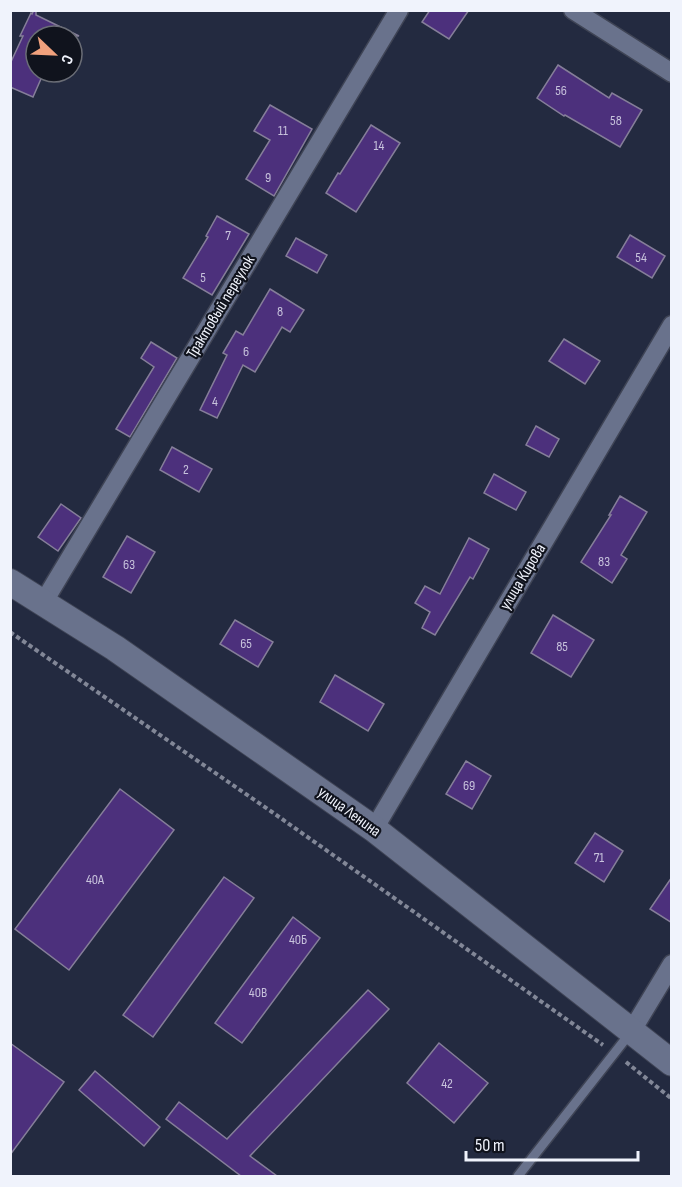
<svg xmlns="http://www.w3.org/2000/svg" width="682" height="1187" font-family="'Sofia Sans Condensed',sans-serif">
<rect width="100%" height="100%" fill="#232a40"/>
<!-- building -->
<g fill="#4c307c" stroke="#857e99" stroke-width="1.5">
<polygon points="34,10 36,10 36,15 79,36 36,36 36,72 44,72 33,97 10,87 10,64 23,36 20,36 31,13 32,14"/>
<polygon points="430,10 469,10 449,39 422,22"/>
<polygon points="558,65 609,98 612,93 642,110 620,147 565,115 564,116 537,98"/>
<polygon points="270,105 312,129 274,196 246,179 270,140 254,131"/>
<polygon points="371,125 400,143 356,212 326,193 338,173 340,174"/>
<polygon points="217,216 249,234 212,295 183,278 208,237 206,236"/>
<polygon points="630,235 665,256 652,278 617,257"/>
<polygon points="296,238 327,255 317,273 286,256"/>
<polygon points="270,289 304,310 290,332 282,327 255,372 243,365 217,418 200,410 227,355 223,353 236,331 243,335"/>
<polygon points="564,339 600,361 585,384 549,361"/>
<polygon points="151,342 177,358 130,437 116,429 154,367 141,358"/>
<polygon points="536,426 559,439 549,457 526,445"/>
<polygon points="172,447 212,469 199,492 160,470"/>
<polygon points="494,474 526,492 516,510 484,493"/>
<polygon points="620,496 647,512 621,555 627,559 612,583 581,562 611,515 609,515"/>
<polygon points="61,504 81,518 58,551 38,537"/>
<polygon points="127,536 155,552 131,593 103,577"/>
<polygon points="469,538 489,549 473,579 470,577 435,635 422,628 430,612 415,603 425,586 440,594"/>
<polygon points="553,615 594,640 571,677 531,653"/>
<polygon points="235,620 273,642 258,667 220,644"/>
<polygon points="335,675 384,704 368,731 320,702"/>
<polygon points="466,761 491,776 472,809 446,794"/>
<polygon points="120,789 174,830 69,970 15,929"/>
<polygon points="595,833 623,851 604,882 575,863"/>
<polygon points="224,877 254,898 153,1037 123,1015"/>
<polygon points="672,877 672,923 650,909"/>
<polygon points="293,917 320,938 242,1043 215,1023"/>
<polygon points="368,990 389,1009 250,1156 277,1176 241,1176 166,1119 179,1102 227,1139"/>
<polygon points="10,1043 64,1082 10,1155"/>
<polygon points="439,1043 488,1083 454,1123 407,1083"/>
<polygon points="95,1071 160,1127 144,1146 79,1090"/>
</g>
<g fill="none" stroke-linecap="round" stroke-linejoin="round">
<defs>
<polyline id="service" points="518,1176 631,1032"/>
<g id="minor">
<polyline points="573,10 672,73"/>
<polyline points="43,603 399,10"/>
<polyline points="374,829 672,325"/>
<polyline points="631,1032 672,964"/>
</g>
<polyline id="secondary" points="10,582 115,648 374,829 672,1063"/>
</defs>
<!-- service casing -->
<use href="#service" stroke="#3f4455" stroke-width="12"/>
<!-- minor casing -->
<use href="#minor" stroke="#3f4455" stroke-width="21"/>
<!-- secondary casing -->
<use href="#secondary" stroke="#3f4455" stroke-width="28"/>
<!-- path -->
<g stroke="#828797" stroke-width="4" stroke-dasharray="4.5 3" stroke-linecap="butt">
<polyline points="10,632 272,812 603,1045"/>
<polyline points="626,1062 672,1099"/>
</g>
<!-- service -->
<use href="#service" stroke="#69728c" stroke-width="9"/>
<!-- minor -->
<use href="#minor" stroke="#69728c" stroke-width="18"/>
<!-- secondary -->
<use href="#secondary" stroke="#69728c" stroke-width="26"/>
</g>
<g text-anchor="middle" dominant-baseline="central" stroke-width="4.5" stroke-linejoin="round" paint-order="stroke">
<!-- number labels -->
<g font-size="14" fill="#c7c2dc">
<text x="561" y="90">56</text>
<text x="616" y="120">58</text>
<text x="283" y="130">11</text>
<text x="379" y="145">14</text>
<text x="268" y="177">9</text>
<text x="228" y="235">7</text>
<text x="641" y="257">54</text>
<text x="203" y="277">5</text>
<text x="280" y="311">8</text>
<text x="246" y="351">6</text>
<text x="215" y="401">4</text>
<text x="186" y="469">2</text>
<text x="604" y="561">83</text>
<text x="129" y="564">63</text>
<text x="246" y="643">65</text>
<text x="562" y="646">85</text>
<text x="469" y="785">69</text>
<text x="599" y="857">71</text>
<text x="95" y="879">40А</text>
<text x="298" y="939">40Б</text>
<text x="258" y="992">40В</text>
<text x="447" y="1083">42</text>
</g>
<!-- street labels -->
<g font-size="16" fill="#f0f3fc" stroke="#10131d">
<text transform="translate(221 307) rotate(-59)">Трактовый переулок</text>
<text transform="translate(523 577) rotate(-59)">улица Кирова</text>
<text transform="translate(349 812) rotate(36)">улица Ленина</text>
</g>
</g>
<!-- border -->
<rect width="682" height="1187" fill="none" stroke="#f0f3fc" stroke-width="24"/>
<!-- north arrow -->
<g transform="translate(54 54) rotate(113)"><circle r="28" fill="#10131d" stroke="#6a6d76" stroke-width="1.5"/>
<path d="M0-4.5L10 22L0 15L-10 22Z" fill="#f1a17d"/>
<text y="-9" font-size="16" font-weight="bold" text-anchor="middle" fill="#f0f3fc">С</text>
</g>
<!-- scale -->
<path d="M466 1151v9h172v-9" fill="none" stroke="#f0f3fc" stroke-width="3"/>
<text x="475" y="1151" font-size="18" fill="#f0f3fc" stroke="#10131d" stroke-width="4.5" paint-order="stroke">50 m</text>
</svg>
